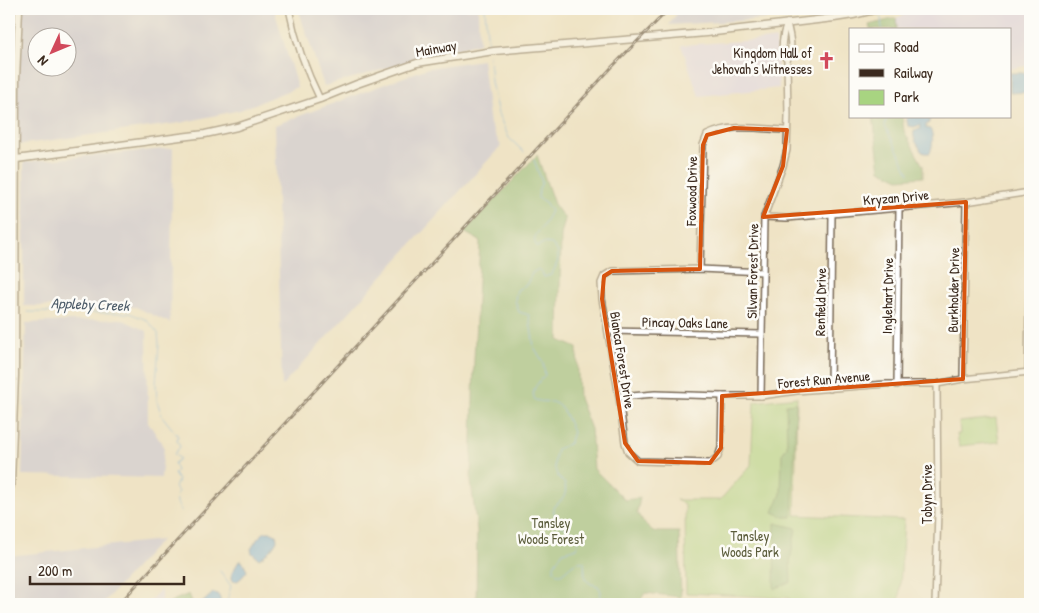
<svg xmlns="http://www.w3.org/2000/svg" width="1039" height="613" font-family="'Patrick Hand',sans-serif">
<rect width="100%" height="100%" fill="#fdfcf7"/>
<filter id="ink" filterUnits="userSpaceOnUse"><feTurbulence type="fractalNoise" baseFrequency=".02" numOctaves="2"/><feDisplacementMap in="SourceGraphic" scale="10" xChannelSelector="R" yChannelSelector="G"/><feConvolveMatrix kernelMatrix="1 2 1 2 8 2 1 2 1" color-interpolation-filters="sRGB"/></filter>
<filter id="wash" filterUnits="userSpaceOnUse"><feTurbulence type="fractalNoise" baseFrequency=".0096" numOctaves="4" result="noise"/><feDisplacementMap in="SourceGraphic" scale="20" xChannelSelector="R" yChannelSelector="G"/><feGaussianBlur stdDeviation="1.12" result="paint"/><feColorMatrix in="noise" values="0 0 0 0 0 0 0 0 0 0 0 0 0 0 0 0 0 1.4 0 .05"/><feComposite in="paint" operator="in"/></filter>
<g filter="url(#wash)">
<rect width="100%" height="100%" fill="#efe3c5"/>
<!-- built -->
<g fill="#ddd5f6">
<polygon points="920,9 1030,9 1030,65 1010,69 1010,29 897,29 896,18"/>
<polygon points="776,39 779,88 699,96 681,45"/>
<polygon points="160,590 161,592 161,604 147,604"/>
</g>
<!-- industrial -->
<g fill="#c2c1dc" fill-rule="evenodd">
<path d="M 9,9 L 274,9 L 297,87 L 240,110 L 180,123 L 9,146 ZM 38,38 L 68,38 L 68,68 L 38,68 Z"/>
<polygon points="298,9 478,9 479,43 324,86"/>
<polygon points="680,9 800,9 801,17 669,25"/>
<polygon points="482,60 490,124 501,146 282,386 275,125 428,68"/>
<polygon points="173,148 170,323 136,307 24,306 24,162"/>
<polygon points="121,319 147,331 148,422 164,447 161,478 22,475 26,323"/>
<polygon points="161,540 102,604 9,604 9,556"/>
</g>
<!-- green -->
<g fill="#a8d481" stroke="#727f50">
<polygon points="797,397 795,515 904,520 899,604 789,604 789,598 686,593 685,505 676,500 720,500 751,465 754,402"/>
<polygon points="996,418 999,442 959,446 957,434 960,434 959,422"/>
</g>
<!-- forest -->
<g fill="#86b66f" stroke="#607046">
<polygon points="800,9 845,9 801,17"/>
<polygon points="896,18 897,29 870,29 869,25"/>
<polygon points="873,116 902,116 904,131 923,166 923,177 899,179 880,170"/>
<polygon points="537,155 554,204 565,219 561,235 559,340 577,348 579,398 591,429 594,469 625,500 640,498 637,513 644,523 654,532 679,532 681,597 645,593 639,602 641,604 476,604 477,531 471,481 474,359 480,241 464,232"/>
<polygon points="796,403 792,517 784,517 773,512 781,494 782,454 787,447 786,404"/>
<polygon points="775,523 796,528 790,562 791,582 774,589"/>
<polygon points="189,594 193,604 169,604 172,601"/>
</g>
<!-- water -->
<g fill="#6ba9dd" stroke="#536a7e">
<polygon points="1010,73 1030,73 1030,92 1010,93"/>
<path d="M 906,116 L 930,116 L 929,123 L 926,125 L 926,128 L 930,129 C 934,135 933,146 930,153 L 924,153 L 921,151 C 918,143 912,141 914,130 L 921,129 L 920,125 L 914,127 L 908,126 Z"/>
<path d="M 265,532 L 272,532 L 276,534 L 277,540 C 273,548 266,555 259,559 L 252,553 L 251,549 L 258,538 Z"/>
<path d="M 239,561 L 242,561 L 247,571 C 243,576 239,583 232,581 L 232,573 Z"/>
<path d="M 213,593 C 220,593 220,599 221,604 L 201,604 Z"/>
</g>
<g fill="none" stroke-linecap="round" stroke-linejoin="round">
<!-- stream -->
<g stroke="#6ba9dd" stroke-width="1">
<polyline points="485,9 488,48"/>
<polyline points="881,17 882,29"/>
<polyline points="489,55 491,82 498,114 509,138 524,152"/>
<polyline points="887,116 885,126 909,173"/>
<path d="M 534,160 L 542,182 L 539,189 L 538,198 L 545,202 L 551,211 C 548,216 546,221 543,226 C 538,233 531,237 537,247 L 543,243 L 552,244 L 558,252 L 558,260 L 555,268 L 551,275 L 544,277 L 542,272 L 537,270 L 532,273 L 527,284 L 517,290 L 515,300 L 519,312 L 529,315 L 534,347 L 543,362 L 545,375 C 538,383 530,390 535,400 C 541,402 546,401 552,402 C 564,405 568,422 573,432 L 569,444 L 557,449 C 553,465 553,473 565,484 C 567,496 563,500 553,507 C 554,510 554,516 555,519 C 562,533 584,528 577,548 L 563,552 L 554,565 L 554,571 L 557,574 L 561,574 C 570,568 573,560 584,562 L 585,579 L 591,584 L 598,586 L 601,591 L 600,599 L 595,604"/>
<path d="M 28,312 L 129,313 L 147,320 L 158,333 L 159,345 L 156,384 L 157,401 L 162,416 L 178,436 L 177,440 L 180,447 L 174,454 L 180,459 L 174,463 L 177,471 L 174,474 L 178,480 L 175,488 L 178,491 C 175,500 177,503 181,511"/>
<polyline points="220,571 231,586 227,601 230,604"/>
</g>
</g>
</g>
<g filter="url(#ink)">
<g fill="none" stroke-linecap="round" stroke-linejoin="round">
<defs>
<g id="minor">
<path d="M 289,9 C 295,40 306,71 320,99"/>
<path d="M 787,60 C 794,51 790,35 787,23"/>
<polyline points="764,217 787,218 966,202 1030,192"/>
<path d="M 700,269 L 703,145 L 707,135 C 731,123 761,129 787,130"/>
<polyline points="608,331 762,334"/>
<polyline points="1028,372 1030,223"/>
<polyline points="963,379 966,202"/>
<polyline points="897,385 899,208"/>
<polyline points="830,389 832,214"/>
<polyline points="722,396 721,448 718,457 710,463 638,461 628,452 625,443 619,397 602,299 601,283 604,276 612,271 700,269 763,272"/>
<path d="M 761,396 L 764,217 L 783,166 L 787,150 L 788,116 L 787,60 C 779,51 783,33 787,23"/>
<polyline points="619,397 655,394 722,396 761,396 797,391 886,384 937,384 963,379 1030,372"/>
<polyline points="935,604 938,512 937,384"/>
</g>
<g id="tertiary">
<polyline points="9,160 180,137 205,134 237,127 320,99 357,84 417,63 494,51 706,33 834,18 853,15 878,9"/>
<polyline points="9,489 11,484 15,375 16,79 19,9"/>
</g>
</defs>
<!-- minor casing -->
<use href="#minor" stroke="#7a6b58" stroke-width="8"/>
<!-- tertiary casing -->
<use href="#tertiary" stroke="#7a6b58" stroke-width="9"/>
<!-- minor -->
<use href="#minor" stroke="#fff" stroke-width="5"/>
<!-- tertiary -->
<use href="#tertiary" stroke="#fff" stroke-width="6"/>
<defs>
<polyline id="rail" points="119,604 612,67 669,9"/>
</defs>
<!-- rail casing -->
<use href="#rail" stroke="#3b2a1e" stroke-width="3"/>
<!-- rail -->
<use href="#rail" stroke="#fdfcf7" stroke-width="1" stroke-dasharray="4" stroke-linecap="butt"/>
</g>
</g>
<!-- marked area -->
<path d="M0 0H1039V613H0ZM 734,128 L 787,130 L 783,166 L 763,217 L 966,202 L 963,379 L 722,396 L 721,448 L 710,463 L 638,461 L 625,443 L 602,299 L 604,276 L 612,271 L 700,269 L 703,145 L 707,135 Z" fill="#efe3c5" fill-opacity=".55" fill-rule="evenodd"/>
<path fill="none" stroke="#d7540e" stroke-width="4" stroke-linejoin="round" d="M 734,128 L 787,130 L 783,166 L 763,217 L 966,202 L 963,379 L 722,396 L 721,448 L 710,463 L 638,461 L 625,443 L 602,299 L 604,276 L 612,271 L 700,269 L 703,145 L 707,135 Z"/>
<!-- icons -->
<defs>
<symbol id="church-bare" viewBox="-9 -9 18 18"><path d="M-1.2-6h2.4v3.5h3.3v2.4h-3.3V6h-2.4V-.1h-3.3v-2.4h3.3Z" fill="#d1495b" stroke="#fdfcf7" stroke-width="2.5" paint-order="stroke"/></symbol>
</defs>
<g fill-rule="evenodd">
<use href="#church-bare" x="814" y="48" width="25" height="25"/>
</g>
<g text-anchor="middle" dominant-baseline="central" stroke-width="5" stroke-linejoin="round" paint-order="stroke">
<!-- street labels -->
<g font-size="14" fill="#3b2a1e" stroke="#fdfcf7">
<text transform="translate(436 48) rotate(-10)">Mainway</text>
<text transform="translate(691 191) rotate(-89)">Foxwood Drive</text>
<text transform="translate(896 197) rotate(-5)">Kryzan Drive</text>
<text transform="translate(752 271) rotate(-89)">Silvan Forest Drive</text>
<text transform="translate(953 290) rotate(-89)">Burkholder Drive</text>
<text transform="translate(887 296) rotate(-89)">Inglehart Drive</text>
<text transform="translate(820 302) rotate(-89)">Renfield Drive</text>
<text transform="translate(685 322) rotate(1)">Pincay Oaks Lane</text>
<text transform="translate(623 360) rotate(81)">Bianca Forest Drive</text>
<text transform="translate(824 379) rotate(-5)">Forest Run Avenue</text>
<text transform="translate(926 494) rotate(-90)">Tobyn Drive</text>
</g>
<!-- poi labels -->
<g font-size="14" fill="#3b2a1e" stroke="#fdfcf7" text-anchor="end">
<text x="812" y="52">Kingdom Hall of<tspan x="812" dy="16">Jehovah's Witnesses</tspan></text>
</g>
<!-- park labels -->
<g font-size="14" fill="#5c5d3c" stroke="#fdfcf7">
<text x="551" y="522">Tansley<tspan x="551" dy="16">Woods Forest</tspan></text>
<text x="750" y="535">Tansley<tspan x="750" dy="16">Woods Park</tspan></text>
</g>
<!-- water labels -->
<g font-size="15" font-style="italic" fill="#4e5d6a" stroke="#fdfcf7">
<text transform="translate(90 304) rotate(2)">Appleby Creek</text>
</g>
</g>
<!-- margin -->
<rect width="1039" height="613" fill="none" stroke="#fdfcf7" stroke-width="30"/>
<!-- legend -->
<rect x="849" y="28" width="162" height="90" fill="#fdfcf7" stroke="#afa8a0"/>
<rect x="859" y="44" width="25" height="8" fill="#ffffff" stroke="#afa8a0"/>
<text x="894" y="52" font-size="15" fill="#3b2a1e">Road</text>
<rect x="859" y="69" width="25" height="8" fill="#3b2a1e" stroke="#afa8a0"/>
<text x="894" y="78" font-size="15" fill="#3b2a1e">Railway</text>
<rect x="859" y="90" width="25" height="15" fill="#a8d481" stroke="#afa8a0"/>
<text x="894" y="102" font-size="15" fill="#3b2a1e">Park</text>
<!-- north arrow -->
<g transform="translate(52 52) rotate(226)"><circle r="24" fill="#fdfcf7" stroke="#afa8a0"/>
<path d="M0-4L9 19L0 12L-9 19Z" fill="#d1495b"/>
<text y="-8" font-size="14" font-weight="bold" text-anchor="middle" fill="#3b2a1e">N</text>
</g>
<!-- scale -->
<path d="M30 576v8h154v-8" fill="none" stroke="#3b2a1e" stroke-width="2.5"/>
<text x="38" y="576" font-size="15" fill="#3b2a1e" stroke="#fdfcf7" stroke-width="4" paint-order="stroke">200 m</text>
</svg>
